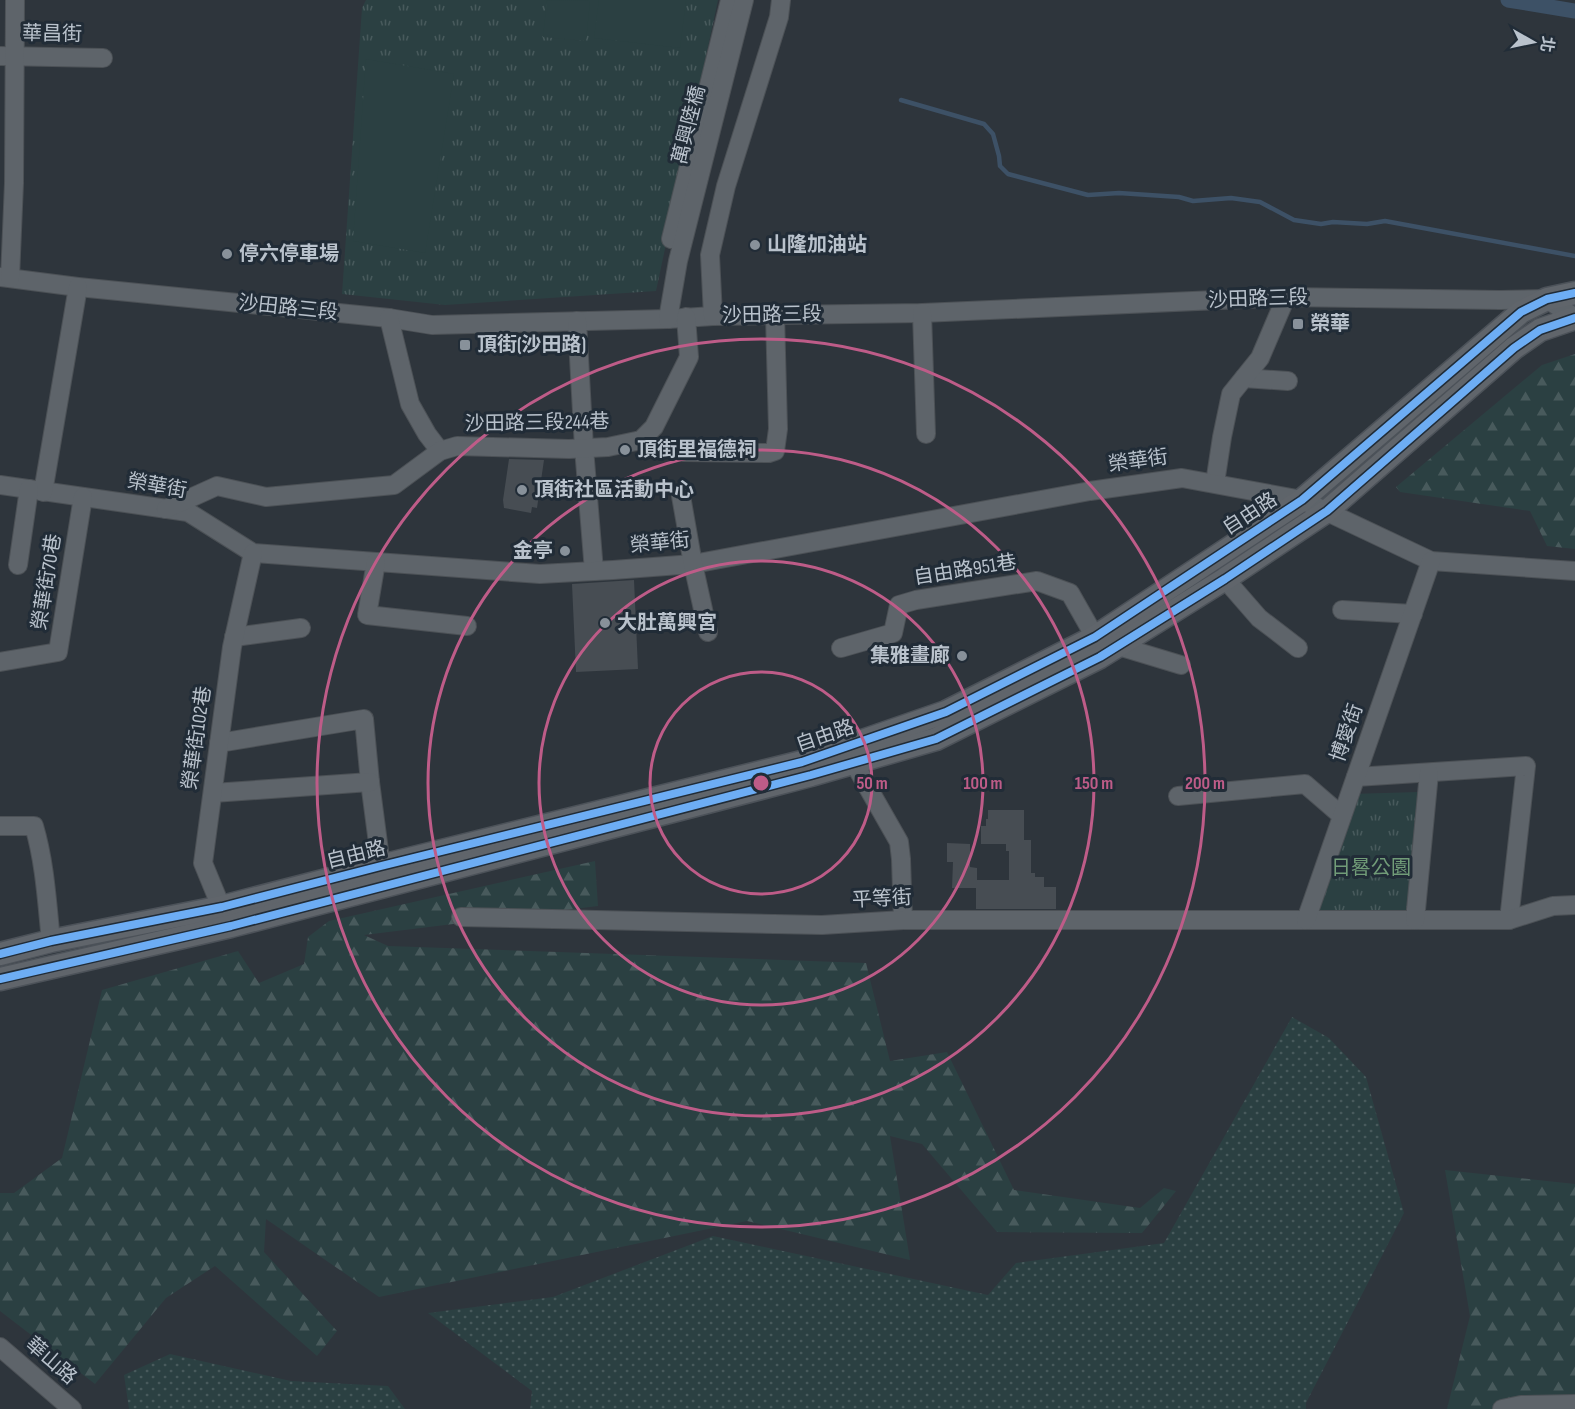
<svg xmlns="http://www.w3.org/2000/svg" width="1575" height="1409" font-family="'Sofia Sans Condensed','Noto Sans TC',sans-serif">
<defs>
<pattern id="grass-dots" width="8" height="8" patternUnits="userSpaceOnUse" patternTransform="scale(1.5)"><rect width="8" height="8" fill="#2b4042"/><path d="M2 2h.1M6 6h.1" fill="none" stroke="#485a5c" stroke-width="1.8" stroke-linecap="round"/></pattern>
<pattern id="forest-firs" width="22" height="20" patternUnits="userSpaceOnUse" patternTransform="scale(1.5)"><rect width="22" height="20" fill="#2b4042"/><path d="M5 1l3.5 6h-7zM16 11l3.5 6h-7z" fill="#485a5c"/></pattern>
<pattern id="park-tufts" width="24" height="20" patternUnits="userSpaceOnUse" patternTransform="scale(1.5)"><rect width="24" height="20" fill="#2b4042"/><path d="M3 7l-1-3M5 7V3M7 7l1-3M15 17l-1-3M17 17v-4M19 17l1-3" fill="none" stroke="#485a5c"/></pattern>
</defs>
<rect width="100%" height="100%" fill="#2e353c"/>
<!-- grass -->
<g fill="url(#grass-dots)">
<polygon points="1292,1017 1329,1038 1366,1077 1404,1213 1306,1403 1306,1409 530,1409 532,1391 428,1313 553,1297 713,1236 988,1295 1016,1263 1164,1243"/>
<polygon points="170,1354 291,1381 388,1386 405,1409 129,1409 124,1375"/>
</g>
<!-- forest -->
<g fill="url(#forest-firs)">
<polygon points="1575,354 1575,549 1547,546 1530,511 1400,492 1396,487 1542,365"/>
<polygon points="595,861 598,906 364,935 388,946 866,963 890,1061 947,1052 1014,1190 1140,1208 1164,1188 1176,1191 1142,1233 997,1232 922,1144 890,1136 910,1260 747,1221 379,1297 266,1219 264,1252 337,1331 317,1356 215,1266 166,1298 95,1384 0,1311 0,1193 14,1193 62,1158 102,990 238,951 259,983 304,964 308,937 329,921"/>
<polygon points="1445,1170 1575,1184 1575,1409 1447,1409 1470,1316"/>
</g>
<!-- park -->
<g fill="url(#park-tufts)">
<polygon points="366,0 718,0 656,291 445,305 342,294 362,8"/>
<polygon points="1419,792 1410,910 1312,910 1351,794"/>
</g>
<!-- pitch -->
<g fill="#2b4042">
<polygon points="547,0 590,1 586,41 543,37"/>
<polygon points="599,0 686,0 680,48 594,38"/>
<polygon points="366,59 454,74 425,253 353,241"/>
</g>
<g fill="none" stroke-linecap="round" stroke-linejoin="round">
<!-- stream -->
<polyline stroke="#3d5166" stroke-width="4.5" points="901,100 984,124 993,134 999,156 1000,166 1008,174 1088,195 1119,193 1179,197 1193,201 1231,198 1260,202 1294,220 1321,224 1333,222 1367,224 1385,221 1575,256"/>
<!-- canal -->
<polyline stroke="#3d5166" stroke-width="15" points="1508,0 1575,11"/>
</g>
<!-- building -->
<g fill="#474d53">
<polygon points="509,459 544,460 537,508 532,507 531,513 504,508 503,500"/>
<polygon points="634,580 638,669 576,672 572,584"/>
<polygon points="988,810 1024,810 1024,840 1031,840 1031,873 1035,873 1035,877 1044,877 1044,887 1056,887 1056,909 976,909 976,888 952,888 953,862 947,862 947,843 970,844 970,867 977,868 977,880 1009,880 1009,851 1006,851 1006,844 981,844 981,826 986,826 986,819 988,819"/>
</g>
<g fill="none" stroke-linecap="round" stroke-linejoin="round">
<defs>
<g id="minor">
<polyline points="0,56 103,58"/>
<polyline points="671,239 730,0"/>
<polyline points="0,277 78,287 389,318 432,325 668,319 713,316 922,313 1286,297 1500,300 1547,299 1575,318"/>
<polyline points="10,278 14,183 15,0"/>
<polyline points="922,313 926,434"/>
<polyline points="713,316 710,255 726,186 779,17 781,0"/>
<polyline points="389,318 410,404 427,434 440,451"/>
<polyline points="668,319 678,261 744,0"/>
<polyline points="577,321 584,448 594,571"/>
<polyline points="1244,378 1288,381"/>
<polyline points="683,452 769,453 775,451 778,429 775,315"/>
<polyline points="1215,483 1222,437 1231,394 1260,358 1286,297"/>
<polyline points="0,485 188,512 253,553 540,574 613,570 693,564 1090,491 1182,478 1302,500 1431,561 1575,571"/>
<polyline points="43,492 78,287"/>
<polyline points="681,496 693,564 708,632"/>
<polyline points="166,509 217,486 266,497 394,485 440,451 457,446 569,449 608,447 641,440 654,427 689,357 686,317"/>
<polyline points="376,562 367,615 467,626"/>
<polyline points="18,565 29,489"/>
<polyline points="1225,579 1259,618 1298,648"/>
<polyline points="1342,610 1413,614"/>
<polyline points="234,637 301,628"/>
<polyline points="1118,646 1181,665"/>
<polyline points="841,648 893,633 899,605 916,600 1037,581 1070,593 1095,637"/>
<polyline points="0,662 58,652 83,497"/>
<polyline points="219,743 364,719 370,782 381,866"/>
<polyline points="854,763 899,842 901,859 903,920"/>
<polyline points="1356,777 1526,766 1509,920"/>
<polyline points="213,793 370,782"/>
<polyline points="1178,796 1305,784 1342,816"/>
<path d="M 0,826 L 34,826 C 45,863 47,903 51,941"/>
<polyline points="461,917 822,925 903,920 1509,920 1553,906 1575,905"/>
<polyline points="226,919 203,863 232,647 253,553"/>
<polyline points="1306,920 1431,561"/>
<polyline points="1415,920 1429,773"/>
<polyline points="0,1347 72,1409"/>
<polyline points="1502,1409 1521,1405 1575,1404"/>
</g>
<g id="major">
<polyline points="0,954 51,941 222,907 381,866 802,762 946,712 1095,637 1302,500 1521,312 1547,299 1575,293"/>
<polyline points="0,979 231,926 811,775 936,739 1100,657 1225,579 1327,511 1514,348 1540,330 1575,318"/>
</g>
</defs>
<!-- minor casing -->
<use href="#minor" stroke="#4c5156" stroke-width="20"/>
<!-- major casing -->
<use href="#major" stroke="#4c5259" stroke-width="25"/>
<!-- minor -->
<use href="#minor" stroke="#5e646a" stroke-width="18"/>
<!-- major -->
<use href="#major" stroke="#60656b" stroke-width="22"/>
<defs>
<g id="cycleway">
<polyline points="0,954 51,941 222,907 381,866 802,762 946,712 1095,637 1302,500 1521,312 1547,299 1575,293"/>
<polyline points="0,979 231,926 811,775 936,739 1100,657 1225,579 1327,511 1514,348 1540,330 1575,318"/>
</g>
</defs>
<!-- cycleway casing -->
<use href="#cycleway" stroke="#212c37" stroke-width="11"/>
<!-- cycleway -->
<use href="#cycleway" stroke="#6dadf4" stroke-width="8"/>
</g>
<!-- distance rings -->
<g fill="none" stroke="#be5c88" stroke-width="3">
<circle cx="761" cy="783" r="111"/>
<circle cx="761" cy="783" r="222"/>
<circle cx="761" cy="783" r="333"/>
<circle cx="761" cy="783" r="444"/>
</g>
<!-- markers -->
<g fill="#88919a" stroke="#212c37" stroke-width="2">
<circle cx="755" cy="245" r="6"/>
<circle cx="227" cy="254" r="6"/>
<rect x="1292" y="318" width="12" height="12" rx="3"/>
<rect x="459" y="339" width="12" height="12" rx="3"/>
<circle cx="625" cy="450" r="6"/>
<circle cx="522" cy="490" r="6"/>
<circle cx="565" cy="551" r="6"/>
<circle cx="605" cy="623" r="6"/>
<circle cx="962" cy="656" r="6"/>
</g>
<g text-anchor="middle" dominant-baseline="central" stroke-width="6" stroke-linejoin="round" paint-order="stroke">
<!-- street labels -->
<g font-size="20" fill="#b9c2cc" stroke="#212c37">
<text transform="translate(52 34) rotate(1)">華昌街</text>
<text transform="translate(689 125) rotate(-76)">萬興陸橋</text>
<text transform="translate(1258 299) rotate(-2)">沙田路三段</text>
<text transform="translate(288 308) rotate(6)">沙田路三段</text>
<text transform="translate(772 315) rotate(-1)">沙田路三段</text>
<text transform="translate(537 423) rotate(-1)">沙田路三段244巷</text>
<text transform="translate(1138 461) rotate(-8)">榮華街</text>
<text transform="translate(157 486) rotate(10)">榮華街</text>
<text transform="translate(1250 514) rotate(-33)">自由路</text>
<text transform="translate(660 543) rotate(-6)">榮華街</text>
<text transform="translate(965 570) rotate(-9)">自由路951巷</text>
<text transform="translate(47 582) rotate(-81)">榮華街70巷</text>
<text transform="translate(1347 733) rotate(-71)">博愛街</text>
<text transform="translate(825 736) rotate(-19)">自由路</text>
<text transform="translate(197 738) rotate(-82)">榮華街102巷</text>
<text transform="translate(356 855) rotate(-14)">自由路</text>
<text transform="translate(882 899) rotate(-3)">平等街</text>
<text transform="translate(51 1361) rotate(41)">華山路</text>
</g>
<!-- poi labels -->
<g font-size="20" font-weight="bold" fill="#b9c2cc" stroke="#212c37" text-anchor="start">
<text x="767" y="245">山隆加油站</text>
<text x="239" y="254">停六停車場</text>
<text x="1310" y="324">榮華</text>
<text x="477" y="345">頂街(沙田路)</text>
<text x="637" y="450">頂街里福德祠</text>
<text x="534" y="490">頂街社區活動中心</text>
<text x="553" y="551" text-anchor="end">金亭</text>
<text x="617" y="623">大肚萬興宮</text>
<text x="950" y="656" text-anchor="end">集雅畫廊</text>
</g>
<!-- park labels -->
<g font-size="20" fill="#719c78" stroke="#212c37">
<text x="1371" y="868">日晷公園</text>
</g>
</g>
<circle cx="761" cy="783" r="9" fill="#be5c88" stroke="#212c37" stroke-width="3"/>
<g font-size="18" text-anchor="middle" font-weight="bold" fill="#be5c88" stroke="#212c37" stroke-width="6" stroke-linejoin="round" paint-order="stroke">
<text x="872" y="789">50 m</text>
<text x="983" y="789">100 m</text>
<text x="1094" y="789">150 m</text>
<text x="1205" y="789">200 m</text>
</g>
<!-- north arrow -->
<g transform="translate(1533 42) rotate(99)" stroke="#212c37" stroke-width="4.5" paint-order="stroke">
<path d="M0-4.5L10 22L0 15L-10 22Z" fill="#b9c2cc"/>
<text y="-9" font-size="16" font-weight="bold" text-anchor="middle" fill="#b9c2cc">北</text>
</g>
</svg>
